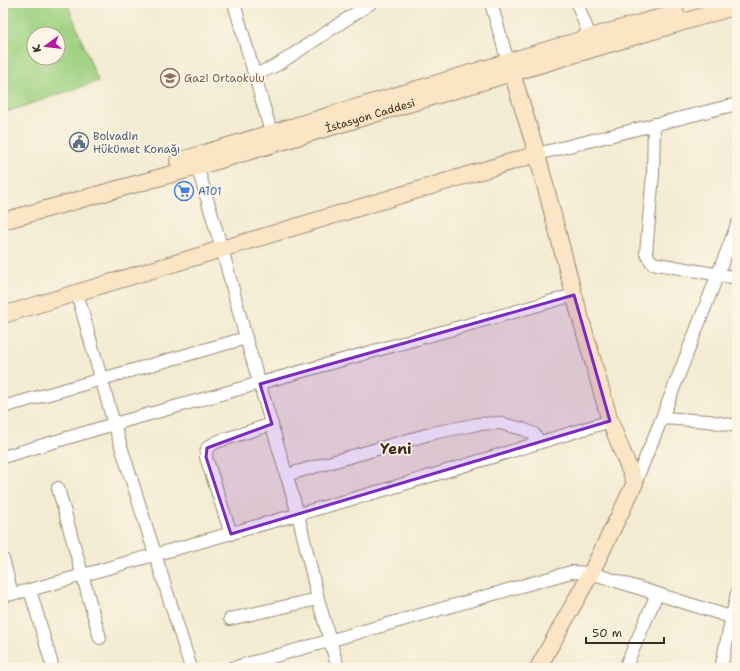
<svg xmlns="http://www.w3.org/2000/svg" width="740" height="671" font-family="'Shantell Sans',sans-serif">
<rect width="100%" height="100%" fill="#fcf5e5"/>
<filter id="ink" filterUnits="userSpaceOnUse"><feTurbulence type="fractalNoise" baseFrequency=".025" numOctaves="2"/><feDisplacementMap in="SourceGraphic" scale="8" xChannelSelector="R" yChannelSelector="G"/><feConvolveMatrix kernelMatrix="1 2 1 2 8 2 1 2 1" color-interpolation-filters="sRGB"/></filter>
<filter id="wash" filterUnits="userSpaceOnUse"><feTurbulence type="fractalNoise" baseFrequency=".012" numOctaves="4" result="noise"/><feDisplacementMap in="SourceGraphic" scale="16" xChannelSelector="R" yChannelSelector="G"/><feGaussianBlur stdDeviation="0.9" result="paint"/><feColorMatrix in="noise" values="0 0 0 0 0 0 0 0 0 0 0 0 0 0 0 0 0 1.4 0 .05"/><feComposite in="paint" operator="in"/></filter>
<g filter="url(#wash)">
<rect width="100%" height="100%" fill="#f3ebd2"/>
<!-- green -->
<path fill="#9fd282" stroke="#6d7e50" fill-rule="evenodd" d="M 3,3 L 67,3 L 98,81 L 3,113 ZM 34,34 L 58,34 L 58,58 L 34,58 Z"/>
</g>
<g filter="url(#ink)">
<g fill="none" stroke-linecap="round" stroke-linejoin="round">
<defs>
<g id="street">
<polyline points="234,3 271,132"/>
<polyline points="491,3 508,62"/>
<polyline points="577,3 590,37"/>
<polyline points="255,75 277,65 371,3"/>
<polyline points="654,124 653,174 646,253 652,263 737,278"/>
<polyline points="537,154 737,104"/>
<polyline points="195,159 222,249 246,338 298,514 318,599 338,668"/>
<polyline points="77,293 114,424 191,668"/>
<polyline points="3,407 246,338"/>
<polyline points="662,418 708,421 737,426"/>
<polyline points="3,457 114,424 574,295"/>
<polyline points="286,475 433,433 478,424 499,423 523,429 534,434 539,442"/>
<polyline points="635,483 662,418 737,225"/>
<polyline points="58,488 100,638"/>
<polyline points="231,534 206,457 207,448 216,442 272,424"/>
<polyline points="3,559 12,594"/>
<polyline points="30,590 53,668"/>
<polyline points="3,596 30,590 391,488 610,421"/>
<polyline points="230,619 318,599"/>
<polyline points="233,668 571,572 591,573 737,619"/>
<polyline points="625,668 657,594"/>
<polyline points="721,668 737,593"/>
</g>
<g id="secondary">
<polyline points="509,63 537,154 574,295 610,421 635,483 591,573 538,668"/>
<polyline points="178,161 590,37 676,13"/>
<path id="s1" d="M 3,221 L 197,167 L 737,6"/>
<polyline points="3,315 537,154"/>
</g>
</defs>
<!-- street casing -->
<use href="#street" stroke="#978a78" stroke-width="14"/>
<!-- secondary casing -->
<use href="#secondary" stroke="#978a78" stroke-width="18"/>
<!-- street -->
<use href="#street" stroke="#fff" stroke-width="12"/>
<!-- secondary -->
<use href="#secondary" stroke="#fce5c4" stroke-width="16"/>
</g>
</g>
<!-- marked area -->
<path fill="#7b2cbf" fill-opacity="0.2" stroke="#7b2cbf" stroke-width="3" stroke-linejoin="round" d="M 574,295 L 610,421 L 231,534 L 206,457 L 207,448 L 272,424 L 260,384 Z"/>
<!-- icons -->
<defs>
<symbol id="school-ring" viewBox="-11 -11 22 22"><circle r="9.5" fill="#fcf5e5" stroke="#8d6e63" stroke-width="1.5"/><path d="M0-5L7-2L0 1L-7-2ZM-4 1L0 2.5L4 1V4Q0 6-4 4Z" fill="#8d6e63"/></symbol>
<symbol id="civic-ring" viewBox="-11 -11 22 22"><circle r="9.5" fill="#fcf5e5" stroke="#5c6f8a" stroke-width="1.5"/><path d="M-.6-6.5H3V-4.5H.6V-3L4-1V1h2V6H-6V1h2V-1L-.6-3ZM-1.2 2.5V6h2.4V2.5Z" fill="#5c6f8a"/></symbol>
<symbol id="supermarket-ring" viewBox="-11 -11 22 22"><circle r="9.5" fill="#fcf5e5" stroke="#3f7fe0" stroke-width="1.5"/><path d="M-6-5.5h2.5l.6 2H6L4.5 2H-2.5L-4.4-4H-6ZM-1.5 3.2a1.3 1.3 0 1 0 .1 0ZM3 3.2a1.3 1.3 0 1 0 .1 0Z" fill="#3f7fe0"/></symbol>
</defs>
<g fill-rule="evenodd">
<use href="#school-ring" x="159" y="67" width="22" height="22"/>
<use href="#civic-ring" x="68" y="131" width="22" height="22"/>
<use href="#supermarket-ring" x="173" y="180" width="22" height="22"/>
</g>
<g text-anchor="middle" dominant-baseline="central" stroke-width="3.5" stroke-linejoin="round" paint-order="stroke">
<!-- education labels -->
<g font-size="11" fill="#785e54" stroke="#fcf5e5" text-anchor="start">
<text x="184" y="78">Gazi Ortaokulu</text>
</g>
<!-- street labels -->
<g font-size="11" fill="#3b2a1e" stroke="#fcf5e5">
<text stroke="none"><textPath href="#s1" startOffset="382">İstasyon Caddesi</textPath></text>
</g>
<!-- service labels -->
<g font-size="11" fill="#4e5e75" stroke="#fcf5e5" text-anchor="start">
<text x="93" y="136">Bolvadin<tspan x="93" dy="13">Hükümet Konağı</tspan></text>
</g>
<!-- shop labels -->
<g font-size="11" fill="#366cbe" stroke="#fcf5e5" text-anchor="start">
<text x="198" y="191">A101</text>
</g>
<!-- district labels -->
<g font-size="15" font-weight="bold" fill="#3b2a1e" stroke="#fcf5e5">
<text x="396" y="449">Yeni</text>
</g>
</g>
<!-- margin -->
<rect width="740" height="671" fill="none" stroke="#fcf5e5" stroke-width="16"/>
<!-- north arrow -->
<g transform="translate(46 46) rotate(255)"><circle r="19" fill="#fcf5e5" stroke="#afa495"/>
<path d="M0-3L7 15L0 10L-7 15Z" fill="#b5179e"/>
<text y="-6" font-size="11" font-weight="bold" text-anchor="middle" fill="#3b2a1e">K</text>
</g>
<!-- scale -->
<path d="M586 637v6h78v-6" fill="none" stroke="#3b2a1e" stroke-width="2"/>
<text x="592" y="637" font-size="12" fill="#3b2a1e" stroke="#fcf5e5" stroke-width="3" paint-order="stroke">50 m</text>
</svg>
